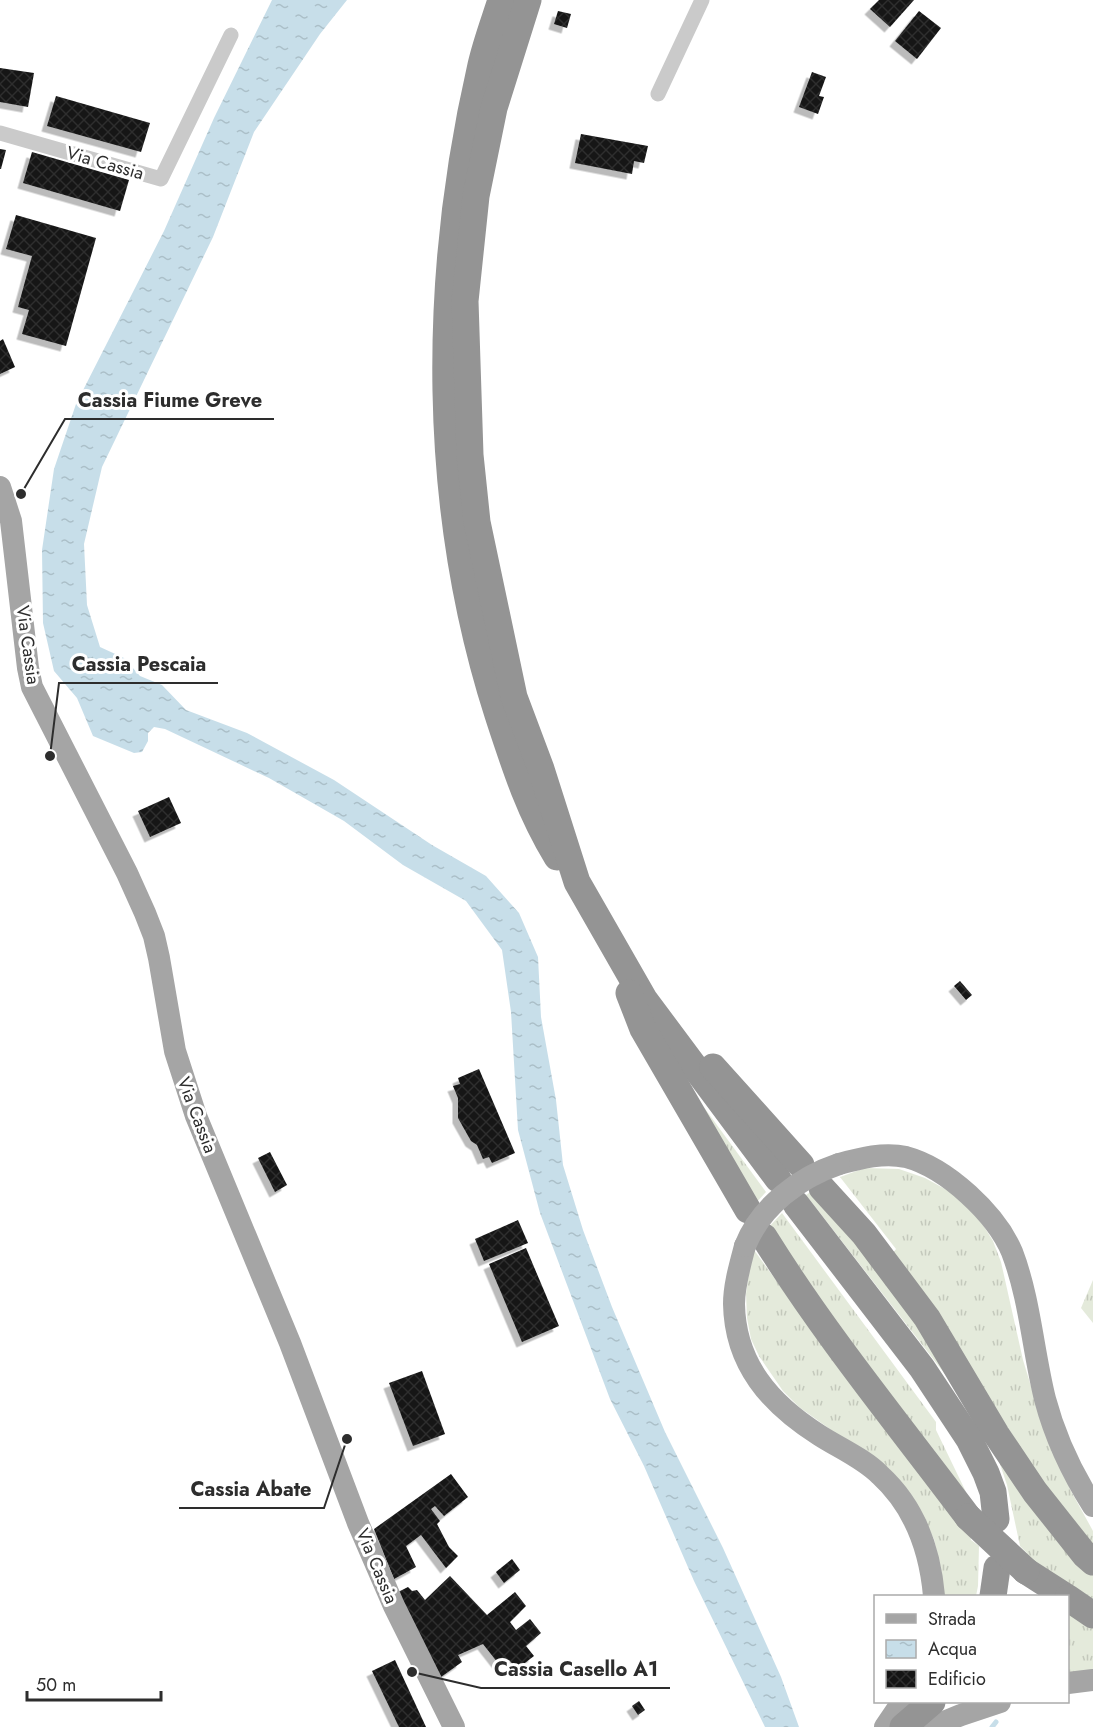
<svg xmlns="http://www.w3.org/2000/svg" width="1093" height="1727" font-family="Jost,sans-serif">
<defs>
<pattern id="grass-tufts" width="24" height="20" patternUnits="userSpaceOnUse" patternTransform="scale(1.5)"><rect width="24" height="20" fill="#e4eadb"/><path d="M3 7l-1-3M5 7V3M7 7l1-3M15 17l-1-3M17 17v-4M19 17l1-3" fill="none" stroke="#c4c9bc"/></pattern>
<pattern id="water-ripples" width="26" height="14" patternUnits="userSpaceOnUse" patternTransform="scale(1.5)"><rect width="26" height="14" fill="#c7dee9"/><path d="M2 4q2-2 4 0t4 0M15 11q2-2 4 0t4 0" fill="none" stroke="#abbfc8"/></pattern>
<pattern id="building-cross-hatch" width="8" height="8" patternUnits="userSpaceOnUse" patternTransform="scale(1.5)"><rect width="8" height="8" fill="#141414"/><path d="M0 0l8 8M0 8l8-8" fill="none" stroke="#2e2e2e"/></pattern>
<filter id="shadow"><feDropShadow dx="-5.5" dy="5.5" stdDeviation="0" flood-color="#0004"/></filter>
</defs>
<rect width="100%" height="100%" fill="#fff"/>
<!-- grass -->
<g fill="url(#grass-tufts)">
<polygon points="703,1106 766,1192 753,1206"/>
<polygon points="865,1168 899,1169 925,1178 956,1195 980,1220 993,1241 1001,1262 1023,1360 1045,1432 1071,1491 1093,1531 1093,1550 1061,1509 893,1253 896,1249 840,1177"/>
<polygon points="812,1191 871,1259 921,1328 972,1409 806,1195"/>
<polygon points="782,1213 936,1422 936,1430 966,1492 906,1423 767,1229"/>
<polygon points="754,1250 831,1356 970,1528 971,1540 979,1546 978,1586 976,1596 944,1596 942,1575 934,1539 916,1505 834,1432 799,1407 783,1391 759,1356 751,1339 747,1318 746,1294 751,1257"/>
<polygon points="1093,1280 1093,1323 1081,1308"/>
<polygon points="998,1458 1093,1574 1093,1605 1027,1556 1027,1553 1020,1546 1007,1485"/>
<polygon points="1068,1611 1093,1626 1093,1672 1068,1676"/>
</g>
<!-- water -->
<polygon fill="url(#water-ripples)" points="272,0 347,0 320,34 254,132 213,237 102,467 84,544 87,605 100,647 124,658 140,676 162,685 186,710 247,733 334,780 432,845 486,876 519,913 538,957 541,1017 556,1100 563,1165 583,1230 612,1307 665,1432 723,1548 781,1677 799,1727 765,1727 694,1581 644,1466 610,1399 540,1213 518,1130 511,1012 502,950 466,901 403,865 344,821 269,778 165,729 154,727 148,733 148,741 142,752 134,753 93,736 77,698 54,671 43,623 42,550 54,469 76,404 164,231 214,118"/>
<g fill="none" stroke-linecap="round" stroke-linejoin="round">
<!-- stream -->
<polyline stroke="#c7dee9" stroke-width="5" points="992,1727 996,1722"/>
</g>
<!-- building -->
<g fill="url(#building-cross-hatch)" filter="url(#shadow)">
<polygon points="879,0 914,0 890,27 870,9"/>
<polygon points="558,11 571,14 567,28 554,24"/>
<polygon points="919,11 941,28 917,59 895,41"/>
<polygon points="0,68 34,73 28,107 0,102"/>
<polygon points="812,72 826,77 819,96 824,97 818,114 799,107"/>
<polygon points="56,96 150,123 141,152 47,126"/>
<polygon points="581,134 648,146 644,163 634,161 632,174 575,163"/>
<polygon points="0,149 6,150 1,169 0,169"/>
<polygon points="32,152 129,180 120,211 23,183"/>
<polygon points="16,215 96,238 66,346 22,334 29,310 18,307 32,256 6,249"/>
<polygon points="3,339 15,367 0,374 0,341"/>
<polygon points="169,797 181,823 150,837 138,811"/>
<polygon points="960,981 972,995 966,1000 954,986"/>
<polygon points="479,1069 515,1153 492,1163 489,1157 483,1159 477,1145 471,1141 458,1118 458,1098 453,1086 460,1084 458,1078"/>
<polygon points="270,1152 287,1185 275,1192 258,1158"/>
<polygon points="518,1220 528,1243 484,1261 475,1239"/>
<polygon points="526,1248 559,1326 522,1342 489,1264"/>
<polygon points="422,1371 445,1434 413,1446 389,1383"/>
<polygon points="451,1474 468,1497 444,1516 435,1506 431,1509 440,1521 437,1524 449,1547 458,1556 446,1568 421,1535 406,1546 416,1567 394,1579 374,1529"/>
<polygon points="512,1559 520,1570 504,1583 496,1572"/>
<polygon points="450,1576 487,1615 515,1592 526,1606 510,1622 516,1630 530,1619 541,1633 526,1646 534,1656 517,1669 509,1660 501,1667 483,1644 458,1655 462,1662 441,1677 398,1592 408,1587 412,1591 417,1590 425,1600"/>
<polygon points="395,1660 426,1727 399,1727 372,1671"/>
<polygon points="639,1701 645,1710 638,1715 632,1706"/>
</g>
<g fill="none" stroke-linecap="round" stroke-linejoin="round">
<!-- minor -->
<g stroke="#cacaca" stroke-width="15">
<polyline points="658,94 702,0"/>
<polyline points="0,133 161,179 231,35"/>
</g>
<!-- primary -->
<g stroke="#a5a5a5" stroke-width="22">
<polyline points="0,487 11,521 28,668 32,687 127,873 145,913 154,936 159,958 175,1051 196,1116 290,1343 358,1523 394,1606 454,1727"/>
<path d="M 839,1164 C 861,1158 884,1152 906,1157 C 947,1168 996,1214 1012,1252 C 1030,1299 1033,1351 1045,1399 C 1055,1437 1072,1473 1093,1506"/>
<path d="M 745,1246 C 740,1265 734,1285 734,1304 C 735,1364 770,1404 819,1435 C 839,1448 863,1458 880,1475 C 915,1507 930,1550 934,1596"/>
<polyline points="1068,1683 1093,1680"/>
<polyline points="885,1727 902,1702"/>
<polyline points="932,1727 961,1715 1000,1702"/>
</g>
<!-- motorway -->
<g stroke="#949494" stroke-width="27">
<path d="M 501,0 C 494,22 486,43 481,65 C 432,278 431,506 498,715 C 515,767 529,811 557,857"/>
<polyline points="528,0 494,108 476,196 465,301 470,455 477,522 514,697 541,769 577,882 644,999 778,1179"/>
<polyline points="629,993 643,1029 748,1210"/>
<polyline points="713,1067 801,1165"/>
<polyline points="822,1188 864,1234 927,1318 996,1434 1035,1492 1085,1555 1093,1562"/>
<polyline points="796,1204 922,1368 969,1439 986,1473 993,1492 996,1519"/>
<path d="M 764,1237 C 825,1335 899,1425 968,1517"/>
<polyline points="1026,1571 1065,1596"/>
<polyline points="993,1596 997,1568"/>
<polyline points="1068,1598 1093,1615"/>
<polyline points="903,1727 932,1702"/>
</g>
<!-- primary-bridge -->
<path stroke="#a5a5a5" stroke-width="22" d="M 745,1246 C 761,1206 800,1177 839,1164"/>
<!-- motorway-bridge -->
<polyline stroke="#949494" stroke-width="27" points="968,1517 1026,1571"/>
</g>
<g text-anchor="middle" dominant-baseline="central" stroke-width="6" stroke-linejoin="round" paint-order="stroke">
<!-- street labels -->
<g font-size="18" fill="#2d2d2d" stroke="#fff">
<text transform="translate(105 163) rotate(16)">Via Cassia</text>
<text transform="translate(28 645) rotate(82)">Via Cassia</text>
<text transform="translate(197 1115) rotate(69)">Via Cassia</text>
<text transform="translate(377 1566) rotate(67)">Via Cassia</text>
</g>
</g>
<!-- callouts -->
<path fill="none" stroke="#2d2d2d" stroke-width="2" d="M21 494L65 419H274M50 756L59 683H218M347 1439L324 1508H179M412 1672L481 1688H670"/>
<g fill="#2d2d2d" stroke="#fff" stroke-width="2">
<circle cx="21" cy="494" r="6"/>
<circle cx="50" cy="756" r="6"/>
<circle cx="347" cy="1439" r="6"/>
<circle cx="412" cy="1672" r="6"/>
</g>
<g font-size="20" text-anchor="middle" font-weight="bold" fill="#2d2d2d" stroke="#fff" stroke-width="6" stroke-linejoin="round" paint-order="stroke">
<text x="170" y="407">Cassia Fiume Greve</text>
<text x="139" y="671">Cassia Pescaia</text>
<text x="251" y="1496">Cassia Abate</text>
<text x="576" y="1676">Cassia Casello A1</text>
</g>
<!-- legend -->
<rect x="874" y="1595" width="195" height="108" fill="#ffffff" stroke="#ababab" stroke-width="1.5"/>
<rect x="886" y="1614" width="30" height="9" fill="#a5a5a5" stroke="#ababab" stroke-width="1.5"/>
<text x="928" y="1625" font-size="18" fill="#2d2d2d">Strada</text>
<rect x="886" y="1640" width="30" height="18" fill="url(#water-ripples)" stroke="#ababab" stroke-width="1.5"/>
<text x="928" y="1655" font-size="18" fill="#2d2d2d">Acqua</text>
<rect x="886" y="1670" width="30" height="18" fill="url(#building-cross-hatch)" stroke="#ababab" stroke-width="1.5"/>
<text x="928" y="1685" font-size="18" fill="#2d2d2d">Edificio</text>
<!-- scale -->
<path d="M27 1691v9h134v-9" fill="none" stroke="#2d2d2d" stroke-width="3"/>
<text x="36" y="1691" font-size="18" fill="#2d2d2d" stroke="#ffffff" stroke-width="4.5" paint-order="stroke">50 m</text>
</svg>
